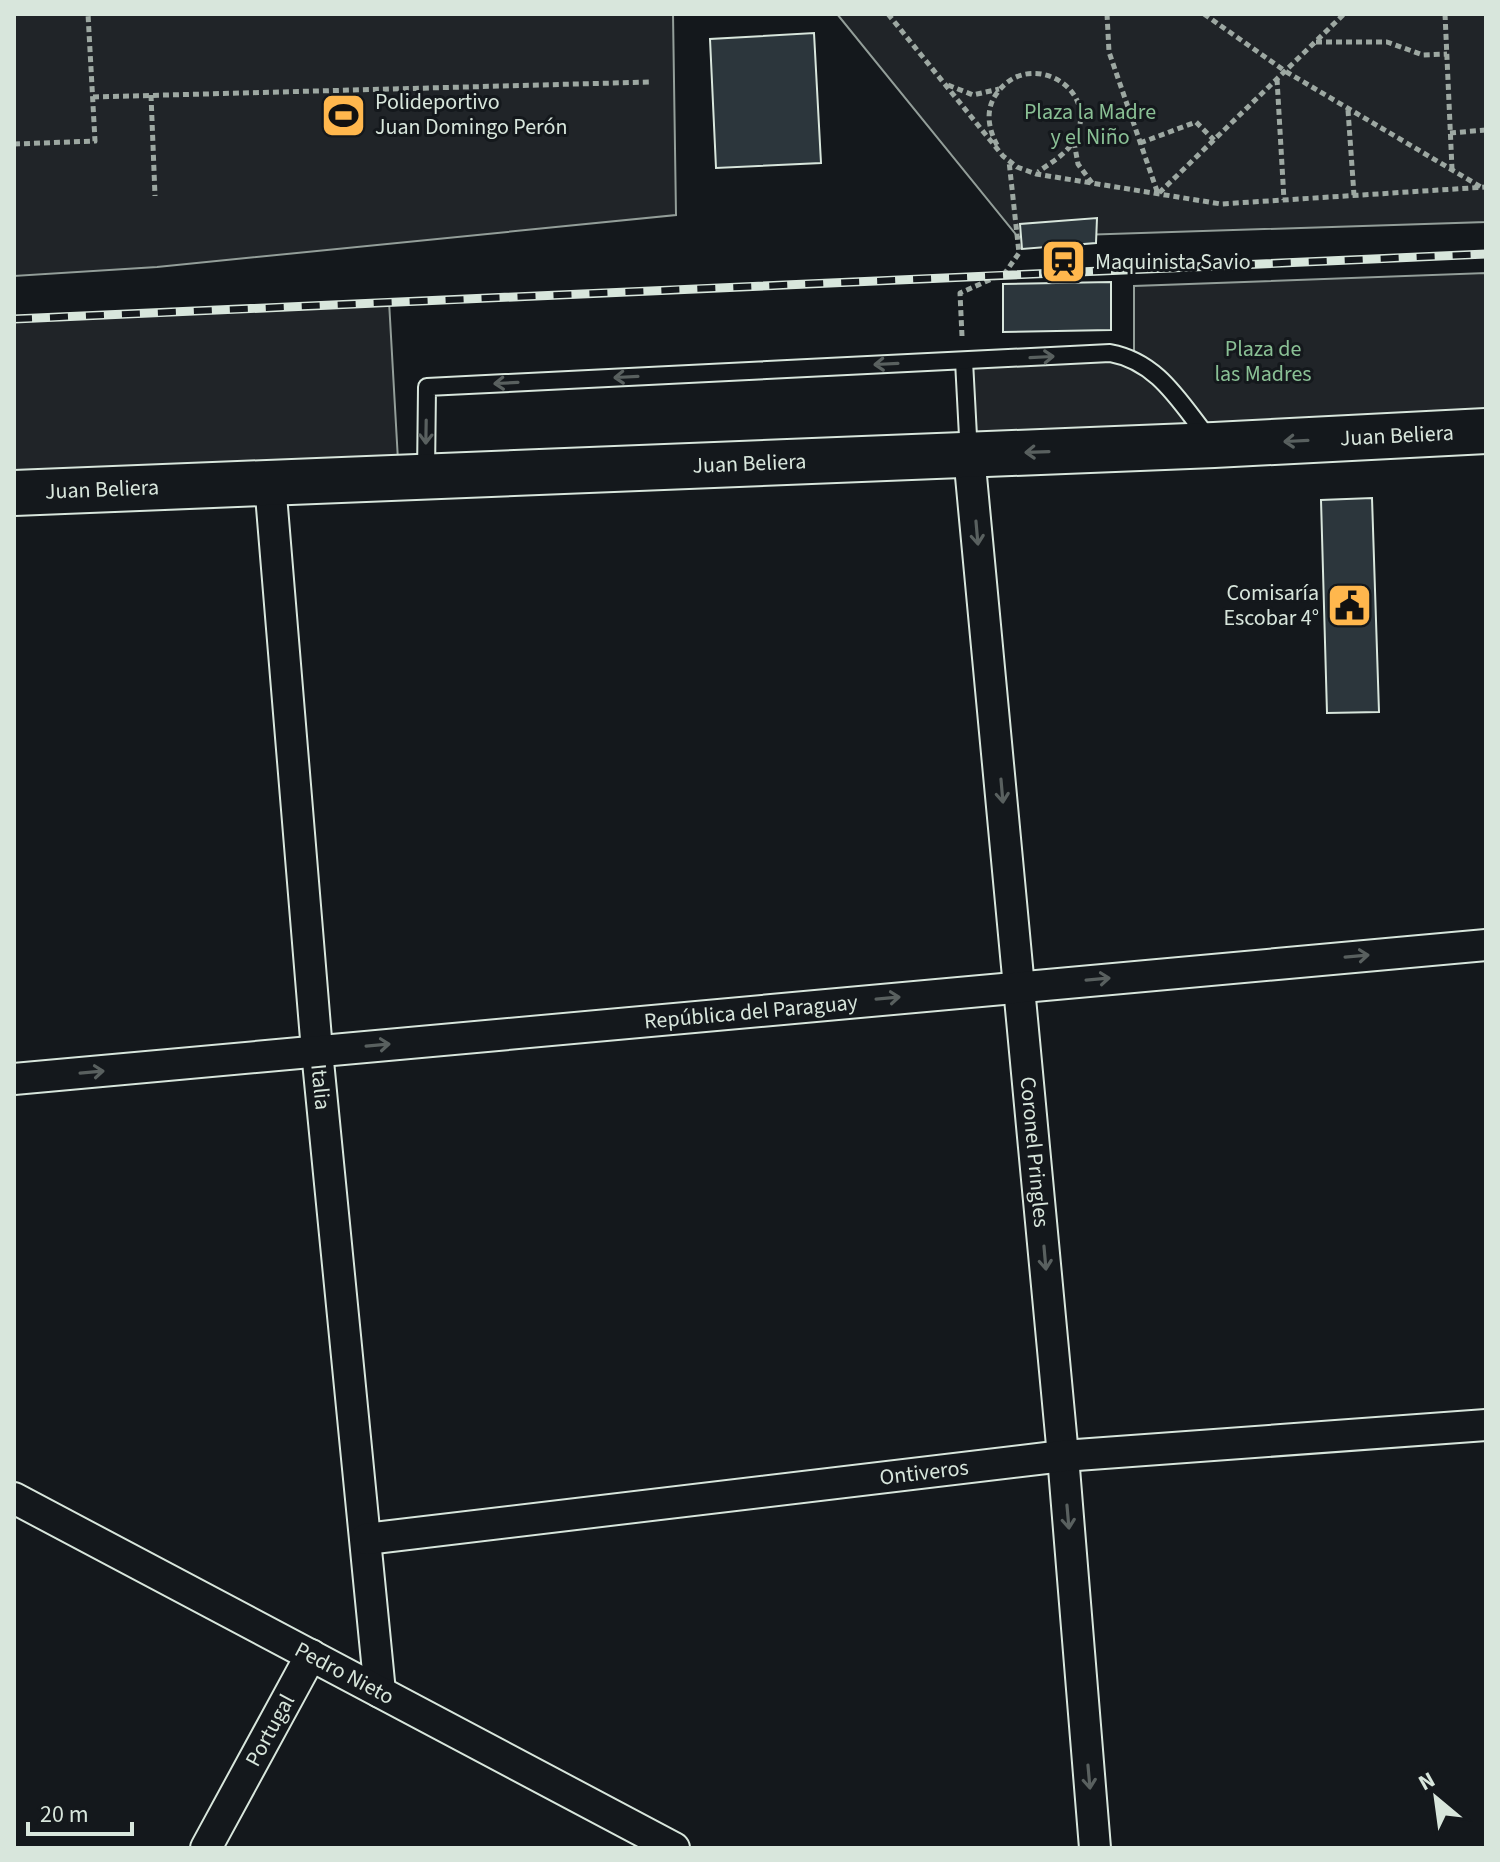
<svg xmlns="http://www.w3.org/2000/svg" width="1500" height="1862" font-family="'Source Sans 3',sans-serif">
<rect width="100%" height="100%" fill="#14181c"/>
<!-- green -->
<g fill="#202428" stroke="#939e99" stroke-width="2">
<polygon points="14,14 673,14 676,215 157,267 14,276"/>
<polygon points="837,14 1486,14 1486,222 1018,237"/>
<polygon points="1486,273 1486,431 969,455 964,361 1134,358 1134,286"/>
<polygon points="389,301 399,478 14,493 14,319"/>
</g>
<!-- building -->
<g fill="#2c363c" stroke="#d8e6dc" stroke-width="2">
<polygon points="814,33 821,163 716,168 710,39"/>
<polygon points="1097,218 1096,243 1022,249 1020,224"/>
<polygon points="1111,282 1111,330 1003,332 1003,284"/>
<polygon points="1372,498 1379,712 1327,713 1321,500"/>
</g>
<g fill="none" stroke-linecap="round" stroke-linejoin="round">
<defs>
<g id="lane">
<polyline points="964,361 969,455"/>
<path d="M 426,475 L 427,387 L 1110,353 C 1159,362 1180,403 1210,440"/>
</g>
<g id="street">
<path id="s1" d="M 969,455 L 1063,1456 L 1095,1848"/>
<path id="s2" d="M 270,483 L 317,1051 L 380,1692"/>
<path id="s3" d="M 14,1079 L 1486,945"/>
<path id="s4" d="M 14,1498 L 674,1848"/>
<path id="s5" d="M 366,1539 L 1063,1456 L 1486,1425"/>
<path id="s6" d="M 206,1848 L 311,1655"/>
</g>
<g id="secondary">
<path id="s7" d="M 14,493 L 1214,445 L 1486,431"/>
</g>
</defs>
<!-- lane casing -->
<use href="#lane" stroke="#d8e6dc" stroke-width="20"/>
<!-- street casing -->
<use href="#street" stroke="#d8e6dc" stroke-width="34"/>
<!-- secondary casing -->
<use href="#secondary" stroke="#d8e6dc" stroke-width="48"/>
<!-- path -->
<g stroke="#9da8a2" stroke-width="5" stroke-dasharray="6 4" stroke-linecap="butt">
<polyline points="888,14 1003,156 1017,167 1036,174 1221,204 1486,187"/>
<polyline points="1107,14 1109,52 1158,194 1344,14"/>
<polyline points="1204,14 1285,71 1481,187"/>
<polyline points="1445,14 1452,169"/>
<polyline points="1316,42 1387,42 1423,55 1447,54"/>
<polyline points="1277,79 1284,200"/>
<polyline points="948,85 973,95 999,89"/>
<polyline points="151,95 155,196"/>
<polyline points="93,97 651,82"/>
<polyline points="1348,110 1354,195"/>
<polyline points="1450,133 1486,130"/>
<polyline points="1074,142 1078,164 1092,183"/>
<polyline points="1140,143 1196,122 1214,140"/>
<polyline points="14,144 95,141 88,14"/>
<path d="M 997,145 C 988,128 985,109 997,93 C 1030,47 1103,90 1074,140 C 1067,154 1050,163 1038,172"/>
<polyline points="962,336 960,293 1005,273 1019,253 1009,161"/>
</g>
<!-- lane -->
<use href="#lane" stroke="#14181c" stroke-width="16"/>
<!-- street -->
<use href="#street" stroke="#14181c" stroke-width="30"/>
<!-- secondary -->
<use href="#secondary" stroke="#14181c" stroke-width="44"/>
<defs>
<polyline id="rail" points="14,319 1486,254"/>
</defs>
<!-- rail casing -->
<use href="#rail" stroke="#d8e6dc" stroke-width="9"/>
<!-- rail -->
<use href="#rail" stroke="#14181c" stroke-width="6" stroke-dasharray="18" stroke-linecap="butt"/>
</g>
<!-- one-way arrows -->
<defs><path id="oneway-shaft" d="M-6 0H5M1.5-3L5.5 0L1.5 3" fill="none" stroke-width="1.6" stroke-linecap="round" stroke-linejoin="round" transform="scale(2)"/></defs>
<g stroke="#59605f">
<use href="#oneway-shaft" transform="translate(1042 357) rotate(-3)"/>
<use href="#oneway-shaft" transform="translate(886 364) rotate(177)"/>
<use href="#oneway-shaft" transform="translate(626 377) rotate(177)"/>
<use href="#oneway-shaft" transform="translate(506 383) rotate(177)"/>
<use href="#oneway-shaft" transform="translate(426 432) rotate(91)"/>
<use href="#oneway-shaft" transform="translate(1296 441) rotate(177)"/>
<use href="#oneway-shaft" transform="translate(1037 452) rotate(178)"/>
<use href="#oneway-shaft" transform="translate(977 533) rotate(85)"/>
<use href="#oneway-shaft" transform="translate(1002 791) rotate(85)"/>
<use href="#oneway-shaft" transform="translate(1357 956) rotate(-5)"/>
<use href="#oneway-shaft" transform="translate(1098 979) rotate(-5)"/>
<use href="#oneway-shaft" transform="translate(888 998) rotate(-5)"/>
<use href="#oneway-shaft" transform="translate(378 1045) rotate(-5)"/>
<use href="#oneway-shaft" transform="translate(92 1072) rotate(-5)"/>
<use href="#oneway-shaft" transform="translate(1045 1258) rotate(85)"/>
<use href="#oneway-shaft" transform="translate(1068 1517) rotate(85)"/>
<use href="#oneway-shaft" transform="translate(1089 1777) rotate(85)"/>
</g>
<!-- icons -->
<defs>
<symbol id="stadium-square" viewBox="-11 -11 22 22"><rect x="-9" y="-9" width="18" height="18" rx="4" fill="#ffb74d" stroke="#14181c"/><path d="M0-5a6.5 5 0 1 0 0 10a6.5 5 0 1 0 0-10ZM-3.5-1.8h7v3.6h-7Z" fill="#111"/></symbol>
<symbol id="station-square" viewBox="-11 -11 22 22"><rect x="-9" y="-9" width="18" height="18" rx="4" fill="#ffb74d" stroke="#14181c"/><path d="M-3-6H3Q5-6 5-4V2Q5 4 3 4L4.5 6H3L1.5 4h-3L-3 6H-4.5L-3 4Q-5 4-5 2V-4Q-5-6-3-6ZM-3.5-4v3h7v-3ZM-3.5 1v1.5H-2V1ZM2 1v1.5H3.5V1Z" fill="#111"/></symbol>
<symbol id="civic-square" viewBox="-11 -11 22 22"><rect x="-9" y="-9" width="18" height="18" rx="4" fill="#ffb74d" stroke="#14181c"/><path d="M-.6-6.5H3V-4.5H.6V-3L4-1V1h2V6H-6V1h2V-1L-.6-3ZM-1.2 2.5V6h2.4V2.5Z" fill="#111"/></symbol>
</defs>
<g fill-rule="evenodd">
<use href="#stadium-square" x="318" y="90" width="51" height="51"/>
<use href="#station-square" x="1038" y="236" width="51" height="51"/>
<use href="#civic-square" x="1324" y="580" width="51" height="51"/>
</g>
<g text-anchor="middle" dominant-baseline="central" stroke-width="6" stroke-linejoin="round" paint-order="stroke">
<!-- poi labels -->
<g font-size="22" fill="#d8e6dc" stroke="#14181c" text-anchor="start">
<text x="375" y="102">Polideportivo<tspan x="375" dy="25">Juan Domingo Perón</tspan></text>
<text x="1095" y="262">Maquinista Savio</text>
<text x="1319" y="593" text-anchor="end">Comisaría<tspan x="1319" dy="25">Escobar 4°</tspan></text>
</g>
<!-- park labels -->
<g font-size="22" fill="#8ac095" stroke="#14181c">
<text x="1090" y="112">Plaza la Madre<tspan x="1090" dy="25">y el Niño</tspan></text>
<text x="1263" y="349">Plaza de<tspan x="1263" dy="25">las Madres</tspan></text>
</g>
<!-- street labels -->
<g font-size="22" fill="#d8e6dc" stroke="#14181c">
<text stroke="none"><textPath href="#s7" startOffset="1384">Juan Beliera</textPath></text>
<text stroke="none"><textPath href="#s7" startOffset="736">Juan Beliera</textPath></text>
<text stroke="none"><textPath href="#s7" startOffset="88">Juan Beliera</textPath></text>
<text stroke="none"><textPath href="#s3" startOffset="740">República del Paraguay</textPath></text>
<text stroke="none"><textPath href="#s2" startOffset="606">Italia</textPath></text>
<text stroke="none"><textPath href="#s1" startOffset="700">Coronel Pringles</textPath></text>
<text stroke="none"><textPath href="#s5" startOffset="562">Ontiveros</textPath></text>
<text stroke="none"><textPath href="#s4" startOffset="374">Pedro Nieto</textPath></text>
<text stroke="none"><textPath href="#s6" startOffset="134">Portugal</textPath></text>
</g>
</g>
<!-- border -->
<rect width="1500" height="1862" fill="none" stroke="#d8e6dc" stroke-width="32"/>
<!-- north arrow -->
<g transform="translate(1436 1798) rotate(331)" stroke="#14181c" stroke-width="6" paint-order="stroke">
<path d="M0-6L14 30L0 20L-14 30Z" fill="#d8e6dc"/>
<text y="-12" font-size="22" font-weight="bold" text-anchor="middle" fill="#d8e6dc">N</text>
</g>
<!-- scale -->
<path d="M28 1822v12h104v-12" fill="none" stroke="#d8e6dc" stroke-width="4"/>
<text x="40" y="1822" font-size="24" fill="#d8e6dc" stroke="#14181c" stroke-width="6" paint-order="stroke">20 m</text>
</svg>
